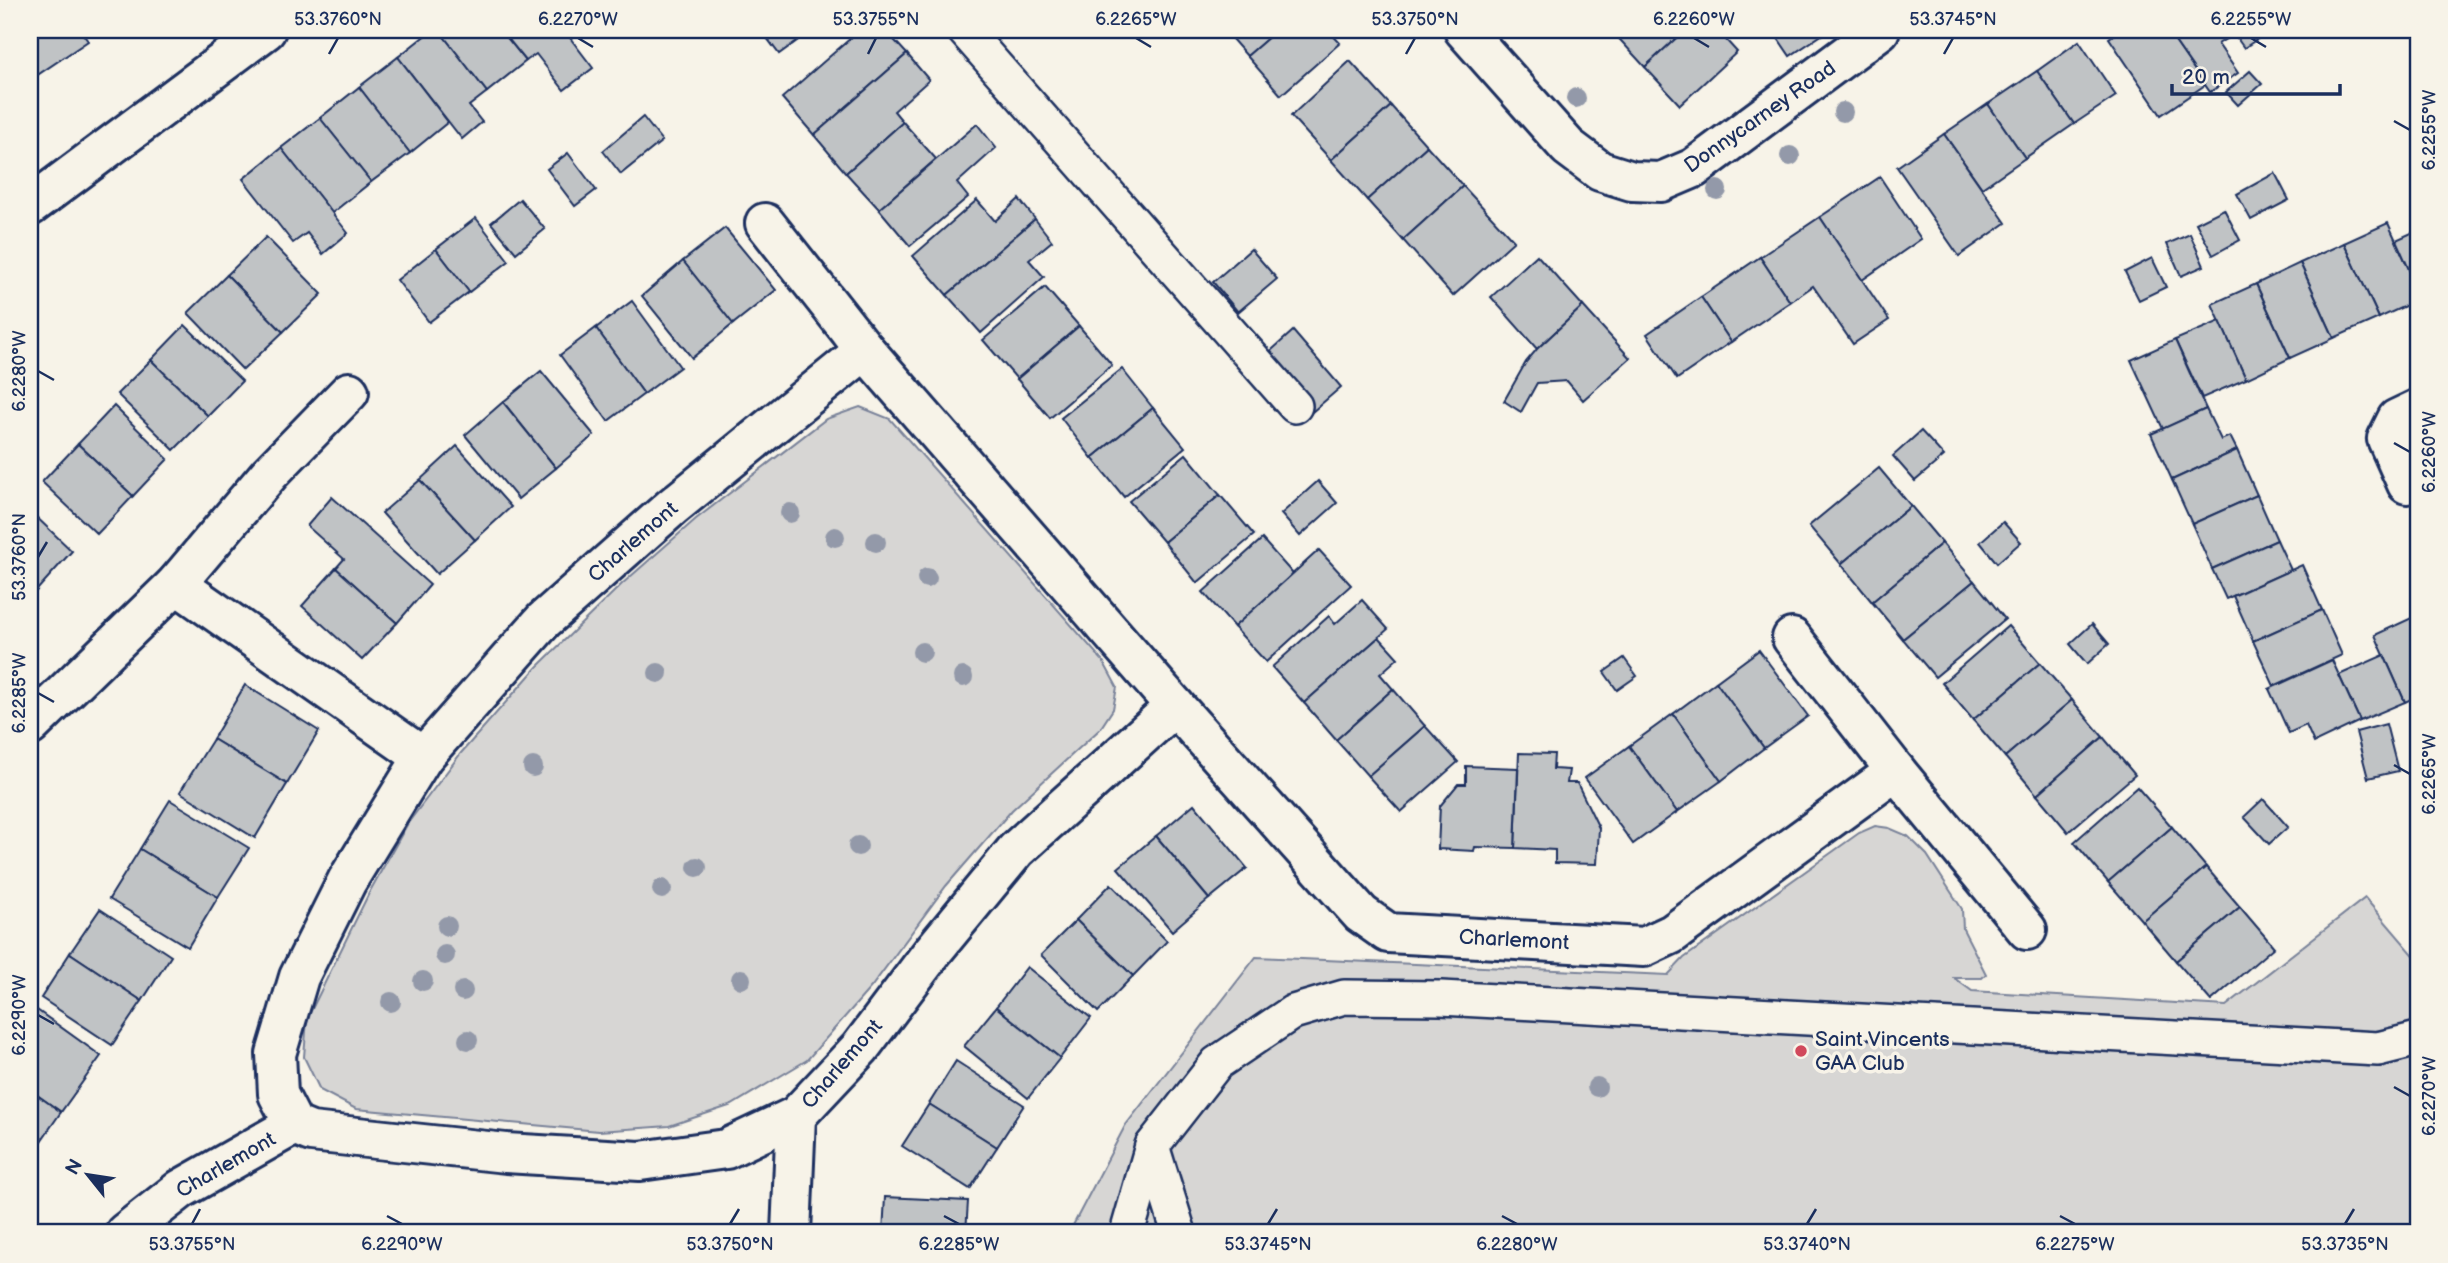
<svg xmlns="http://www.w3.org/2000/svg" width="2448" height="1263" font-family="'Balsamiq Sans',sans-serif">
<rect width="100%" height="100%" fill="#f7f3e8"/>
<filter id="ink" filterUnits="userSpaceOnUse"><feTurbulence type="fractalNoise" baseFrequency=".0143" numOctaves="2"/><feDisplacementMap in="SourceGraphic" scale="14" xChannelSelector="R" yChannelSelector="G"/><feConvolveMatrix kernelMatrix="1 2 1 2 8 2 1 2 1" color-interpolation-filters="sRGB"/></filter>
<g filter="url(#ink)">
<!-- green -->
<g fill="#d7d6d4" stroke="#798299" stroke-width="2">
<polygon points="860,407 890,419 1103,661 1117,687 1113,709 1100,729 1012,810 946,886 872,986 807,1060 732,1105 669,1126 599,1131 356,1109 320,1090 304,1057 307,1019 370,891 408,823 461,753 537,667 622,584 696,519 826,419"/>
<polygon points="1875,826 1889,828 1908,836 1927,855 1962,909 1963,929 1986,974 1982,978 1954,978 1972,991 2226,1006 2365,898 2418,960 2418,1233 1069,1233 1125,1126 1256,957 1668,975 1684,958 1859,833"/>
</g>
<!-- building -->
<g fill="#c0c3c5" stroke="#1b2f5e" stroke-width="2">
<polygon points="30,30 80,30 88,41 30,80"/>
<polygon points="432,30 439,30 487,92 469,106 482,122 462,139 398,57"/>
<polygon points="439,30 501,30 526,61 487,92"/>
<polygon points="501,30 564,30 593,68 564,90 536,54 526,61"/>
<polygon points="761,30 812,30 779,54"/>
<polygon points="860,30 885,30 907,54 814,135 782,98"/>
<polygon points="986,30 1008,30 995,40"/>
<polygon points="1224,30 1277,30 1247,56"/>
<polygon points="1277,30 1328,30 1340,43 1281,95 1247,56"/>
<polygon points="1611,30 1685,30 1645,67"/>
<polygon points="1685,30 1717,30 1737,52 1680,105 1645,67"/>
<polygon points="1781,30 1829,30 1790,56 1775,34"/>
<polygon points="2121,30 2167,30 2205,85 2161,115 2109,38"/>
<polygon points="2167,30 2231,30 2234,34 2218,44 2238,73 2210,92"/>
<polygon points="2231,30 2271,30 2244,48"/>
<polygon points="2079,41 2116,96 2074,124 2037,71"/>
<polygon points="907,54 929,80 894,111 903,122 846,173 814,135"/>
<polygon points="398,57 448,122 410,153 359,87"/>
<polygon points="1350,61 1391,106 1331,160 1291,116"/>
<polygon points="2037,71 2074,124 2025,158 1988,104"/>
<polygon points="2250,71 2262,84 2238,105 2226,92"/>
<polygon points="359,87 410,153 371,182 320,118"/>
<polygon points="1988,104 2025,158 1982,188 1944,134"/>
<polygon points="1391,106 1427,146 1367,200 1331,160"/>
<polygon points="643,117 662,141 621,174 603,151"/>
<polygon points="320,118 371,182 332,213 281,148"/>
<polygon points="903,122 936,159 879,209 846,173"/>
<polygon points="977,124 996,148 957,183 968,197 910,246 879,209"/>
<polygon points="1944,134 2006,223 1959,256 1897,167"/>
<polygon points="1427,146 1463,186 1403,240 1367,200"/>
<polygon points="281,148 348,233 323,254 307,233 293,243 243,179"/>
<polygon points="568,153 596,190 575,206 547,169"/>
<polygon points="2275,173 2289,200 2251,220 2237,194"/>
<polygon points="1880,177 1921,239 1862,280 1820,217"/>
<polygon points="1463,186 1514,241 1453,296 1403,240"/>
<polygon points="520,199 545,229 516,253 491,223"/>
<polygon points="1019,199 1035,219 947,295 913,256 977,200 995,221"/>
<polygon points="2224,209 2240,240 2213,255 2196,223"/>
<polygon points="1820,217 1889,320 1853,344 1813,286 1790,302 1760,257"/>
<polygon points="476,218 509,261 469,292 436,249"/>
<polygon points="1035,219 1052,241 1029,260 1044,277 981,333 947,295"/>
<polygon points="2388,223 2418,289 2418,300 2379,318 2344,243"/>
<polygon points="725,228 776,290 733,324 683,261"/>
<polygon points="2418,230 2418,289 2396,240"/>
<polygon points="2190,234 2204,266 2181,276 2167,244"/>
<polygon points="266,237 322,294 283,332 227,275"/>
<polygon points="2344,243 2379,318 2334,338 2300,263"/>
<polygon points="436,249 469,292 429,322 397,280"/>
<polygon points="1251,249 1277,279 1238,312 1213,282"/>
<polygon points="1537,255 1583,306 1537,349 1491,297"/>
<polygon points="1760,257 1790,302 1731,342 1701,297"/>
<polygon points="2152,258 2166,287 2139,300 2125,272"/>
<polygon points="683,261 733,324 692,358 642,296"/>
<polygon points="2300,263 2334,338 2290,358 2256,284"/>
<polygon points="227,275 283,332 243,370 188,313"/>
<polygon points="2256,284 2290,358 2246,379 2212,304"/>
<polygon points="1045,287 1079,326 1017,379 983,340"/>
<polygon points="1701,297 1731,342 1677,379 1647,334"/>
<polygon points="632,301 680,367 644,394 596,328"/>
<polygon points="1583,306 1630,358 1583,400 1567,381 1537,383 1521,412 1504,401 1526,362 1537,349"/>
<polygon points="2220,321 2246,379 2202,398 2175,340"/>
<polygon points="185,325 242,381 208,416 151,360"/>
<polygon points="1079,326 1112,365 1050,418 1017,379"/>
<polygon points="596,328 644,394 608,421 560,355"/>
<polygon points="1293,331 1341,387 1312,412 1264,357"/>
<polygon points="2175,340 2206,409 2163,429 2131,360"/>
<polygon points="151,360 208,416 174,450 117,394"/>
<polygon points="1122,369 1153,408 1092,458 1061,418"/>
<polygon points="541,371 594,435 556,468 503,402"/>
<polygon points="503,402 556,468 518,499 465,435"/>
<polygon points="114,406 168,459 133,496 78,444"/>
<polygon points="1153,408 1185,447 1124,497 1092,458"/>
<polygon points="2206,409 2221,440 2230,436 2237,450 2172,480 2151,434"/>
<polygon points="1921,431 1944,456 1915,481 1893,456"/>
<polygon points="78,444 133,496 97,534 42,482"/>
<polygon points="457,446 511,507 475,540 420,480"/>
<polygon points="2237,450 2257,495 2192,524 2172,480"/>
<polygon points="1186,454 1220,495 1164,542 1129,501"/>
<polygon points="1879,468 1911,506 1841,564 1809,526"/>
<polygon points="420,480 475,540 437,574 382,513"/>
<polygon points="1318,481 1337,503 1300,536 1281,514"/>
<polygon points="1220,495 1254,535 1197,583 1164,542"/>
<polygon points="2257,495 2277,540 2212,569 2192,524"/>
<polygon points="332,497 430,585 397,623 336,568 344,559 307,526"/>
<polygon points="1911,506 1942,543 1872,602 1841,564"/>
<polygon points="30,511 72,551 37,590 30,583"/>
<polygon points="2003,522 2021,542 1997,563 1980,542"/>
<polygon points="1262,539 1293,574 1234,627 1203,592"/>
<polygon points="2277,540 2291,570 2226,599 2212,569"/>
<polygon points="1942,543 1974,581 1903,639 1872,602"/>
<polygon points="1319,550 1351,585 1266,662 1234,627"/>
<polygon points="2302,565 2322,610 2253,641 2233,596"/>
<polygon points="336,568 397,623 362,660 302,606"/>
<polygon points="1974,581 2005,619 1935,677 1903,639"/>
<polygon points="30,583 37,590 30,597"/>
<polygon points="1362,600 1388,629 1304,703 1272,667 1329,616 1335,624"/>
<polygon points="2322,610 2342,655 2274,686 2253,641"/>
<polygon points="2418,615 2418,696 2405,702 2375,635"/>
<polygon points="2092,624 2109,644 2087,664 2070,644"/>
<polygon points="2008,626 2040,663 1973,720 1942,683"/>
<polygon points="1379,637 1398,658 1380,674 1393,689 1336,740 1304,703"/>
<polygon points="1759,650 1808,716 1764,748 1716,682"/>
<polygon points="2384,655 2405,702 2360,721 2339,675"/>
<polygon points="1624,658 1637,676 1617,690 1604,672"/>
<polygon points="2332,660 2360,721 2314,743 2306,725 2289,733 2269,689"/>
<polygon points="2040,663 2072,700 2005,757 1973,720"/>
<polygon points="1716,682 1764,748 1721,781 1673,714"/>
<polygon points="245,685 319,731 287,784 213,739"/>
<polygon points="1393,689 1425,726 1368,776 1336,740"/>
<polygon points="2072,700 2103,737 2037,795 2005,757"/>
<polygon points="1673,714 1721,781 1677,812 1629,746"/>
<polygon points="2386,724 2398,771 2368,778 2356,732"/>
<polygon points="1425,726 1458,762 1401,812 1368,776"/>
<polygon points="2103,737 2135,775 2068,832 2037,795"/>
<polygon points="213,739 287,784 255,838 180,792"/>
<polygon points="1629,746 1677,812 1633,844 1585,778"/>
<polygon points="1519,753 1554,754 1553,769 1569,770 1567,783 1577,783 1599,828 1597,864 1555,863 1555,850 1515,848"/>
<polygon points="1466,766 1518,768 1515,848 1475,847 1474,851 1438,849 1440,806 1458,784 1466,784"/>
<polygon points="2137,787 2172,827 2108,882 2074,842"/>
<polygon points="2263,799 2288,827 2269,844 2244,817"/>
<polygon points="170,800 249,848 218,897 140,849"/>
<polygon points="1194,804 1247,868 1209,899 1156,836"/>
<polygon points="2172,827 2206,867 2142,921 2108,882"/>
<polygon points="1156,836 1209,899 1172,931 1118,868"/>
<polygon points="140,849 218,897 188,947 109,899"/>
<polygon points="2206,867 2240,907 2176,961 2142,921"/>
<polygon points="2418,869 2418,915 2416,915"/>
<polygon points="1111,884 1167,941 1133,976 1076,920"/>
<polygon points="2240,907 2274,947 2211,1001 2176,961"/>
<polygon points="100,909 171,956 142,1001 70,953"/>
<polygon points="1076,920 1133,976 1098,1012 1041,955"/>
<polygon points="70,953 142,1001 112,1045 41,998"/>
<polygon points="1027,967 1091,1018 1060,1058 996,1007"/>
<polygon points="30,1005 101,1056 61,1112 30,1090"/>
<polygon points="996,1007 1060,1058 1028,1098 964,1046"/>
<polygon points="956,1061 1024,1105 997,1147 929,1104"/>
<polygon points="30,1090 61,1112 30,1157"/>
<polygon points="929,1104 997,1147 970,1189 902,1146"/>
<polygon points="885,1197 968,1201 966,1233 883,1233"/>
</g>
<g fill="none" stroke-linecap="round" stroke-linejoin="round">
<defs>
<g id="lane">
<polyline points="964,30 1295,406"/>
<polyline points="1152,1146 1179,1233"/>
<polyline points="1127,1233 1152,1146 1217,1063 1293,1012 1344,997 1441,998 2378,1049 2418,1039"/>
</g>
<g id="street">
<polyline points="1464,30 1568,147 1600,171 1632,181 1661,182 1694,168 1880,30"/>
<polyline points="30,206 266,30"/>
<polyline points="765,223 865,350 1175,706 1361,914 1388,933 1644,947 1672,934 1896,771"/>
<polyline points="865,350 672,507 544,620 423,757 347,881 299,977 276,1054 278,1094 294,1125 311,1132 506,1153 640,1161 726,1149 796,1116 860,1048 933,951 1016,850 1175,706"/>
<polyline points="2407,484 2387,439 2397,419 2418,409"/>
<polyline points="176,584 423,757"/>
<polyline points="1792,638 1896,771 2027,930"/>
<polyline points="30,726 176,584 270,473 349,392"/>
<polyline points="125,1233 181,1189 294,1125"/>
<polyline points="791,1233 796,1116"/>
</g>
</defs>
<!-- lane casing -->
<use href="#lane" stroke="#1b2f5e" stroke-width="38"/>
<!-- street casing -->
<use href="#street" stroke="#1b2f5e" stroke-width="44"/>
<!-- lane -->
<use href="#lane" stroke="#f7f3e8" stroke-width="33"/>
<!-- street -->
<use href="#street" stroke="#f7f3e8" stroke-width="38"/>
</g>
<!-- trees -->
<g fill="#9399a9">
<circle cx="1576" cy="98" r="10"/>
<circle cx="1843" cy="112" r="10"/>
<circle cx="1790" cy="156" r="10"/>
<circle cx="1717" cy="190" r="10"/>
<circle cx="790" cy="513" r="10"/>
<circle cx="835" cy="537" r="10"/>
<circle cx="876" cy="542" r="10"/>
<circle cx="927" cy="578" r="10"/>
<circle cx="922" cy="652" r="10"/>
<circle cx="658" cy="673" r="10"/>
<circle cx="963" cy="677" r="10"/>
<circle cx="533" cy="767" r="10"/>
<circle cx="858" cy="846" r="10"/>
<circle cx="697" cy="867" r="10"/>
<circle cx="662" cy="889" r="10"/>
<circle cx="447" cy="926" r="10"/>
<circle cx="445" cy="955" r="10"/>
<circle cx="741" cy="979" r="10"/>
<circle cx="423" cy="981" r="10"/>
<circle cx="463" cy="991" r="10"/>
<circle cx="391" cy="1002" r="10"/>
<circle cx="468" cy="1040" r="10"/>
<circle cx="1597" cy="1087" r="10"/>
</g>
</g>
<!-- ticks -->
<path fill="none" stroke="#1b2f5e" stroke-width="2.5" d="M 578,38 L 593,47M 1136,38 L 1151,47M 1694,38 L 1709,47M 2251,38 L 2266,47M 329,54 L 338,38M 868,54 L 876,38M 1406,54 L 1415,38M 1944,54 L 1953,38M 2394,121 L 2410,130M 38,371 L 54,380M 2394,443 L 2410,452M 38,557 L 47,542M 38,693 L 54,702M 2394,765 L 2410,774M 38,1015 L 54,1024M 2394,1087 L 2410,1096M 387,1216 L 402,1224M 944,1216 L 959,1224M 1502,1216 L 1517,1224M 2060,1216 L 2075,1224M 192,1224 L 200,1209M 730,1224 L 739,1209M 1268,1224 L 1277,1209M 1807,1224 L 1816,1209M 2345,1224 L 2354,1209"/>
<!-- markers -->
<circle fill="#d1495b" stroke="#f7f3e8" stroke-width="2.5" cx="1801" cy="1051" r="7"/>
<g text-anchor="middle" dominant-baseline="central" stroke-width="7" stroke-linejoin="round" paint-order="stroke">
<!-- street labels -->
<g font-size="21" fill="#1b2f5e" stroke="#f7f3e8">
<text transform="translate(1760 117) rotate(-35)">Donnycarney Road</text>
<text transform="translate(633 542) rotate(-41)">Charlemont</text>
<text transform="translate(1514 940) rotate(3)">Charlemont</text>
<text transform="translate(842 1064) rotate(-49)">Charlemont</text>
<text transform="translate(226 1165) rotate(-30)">Charlemont</text>
</g>
<!-- poi labels -->
<g font-size="21" fill="#1b2f5e" stroke="#f7f3e8" text-anchor="start">
<text x="1815" y="1039">Saint Vincents<tspan x="1815" dy="24">GAA Club</tspan></text>
</g>
</g>
<!-- margin -->
<rect width="2448" height="1263" fill="none" stroke="#f7f3e8" stroke-width="77"/>
<!-- north arrow -->
<g transform="translate(88 1175) rotate(300)" stroke="#f7f3e8" stroke-width="5" paint-order="stroke">
<path d="M0-5L12 26L0 18L-12 26Z" fill="#1b2f5e"/>
<text y="-10" font-size="19" font-weight="bold" text-anchor="middle" fill="#1b2f5e">N</text>
</g>
<!-- scale -->
<path d="M2172 84v10h168v-10" fill="none" stroke="#1b2f5e" stroke-width="3.5"/>
<text x="2182" y="84" font-size="21" fill="#1b2f5e" stroke="#f7f3e8" stroke-width="5" paint-order="stroke">20 m</text>
<rect x="38" y="38" width="2372" height="1186" fill="none" stroke="#1b2f5e" stroke-width="2.5"/>
<g font-size="18" text-anchor="middle" fill="#1b2f5e">
<text x="338" y="25">53.3760°N</text>
<text x="578" y="25">6.2270°W</text>
<text x="876" y="25">53.3755°N</text>
<text x="1136" y="25">6.2265°W</text>
<text x="1415" y="25">53.3750°N</text>
<text x="1694" y="25">6.2260°W</text>
<text x="1953" y="25">53.3745°N</text>
<text x="2251" y="25">6.2255°W</text>
<text transform="translate(2429 130) rotate(-90)" y="6">6.2255°W</text>
<text transform="translate(19 371) rotate(-90)" y="6">6.2280°W</text>
<text transform="translate(2429 452) rotate(-90)" y="6">6.2260°W</text>
<text transform="translate(19 557) rotate(-90)" y="6">53.3760°N</text>
<text transform="translate(19 693) rotate(-90)" y="6">6.2285°W</text>
<text transform="translate(2429 774) rotate(-90)" y="6">6.2265°W</text>
<text transform="translate(19 1015) rotate(-90)" y="6">6.2290°W</text>
<text transform="translate(2429 1096) rotate(-90)" y="6">6.2270°W</text>
<text x="192" y="1250">53.3755°N</text>
<text x="402" y="1250">6.2290°W</text>
<text x="730" y="1250">53.3750°N</text>
<text x="959" y="1250">6.2285°W</text>
<text x="1268" y="1250">53.3745°N</text>
<text x="1517" y="1250">6.2280°W</text>
<text x="1807" y="1250">53.3740°N</text>
<text x="2075" y="1250">6.2275°W</text>
<text x="2345" y="1250">53.3735°N</text>
</g>
</svg>
